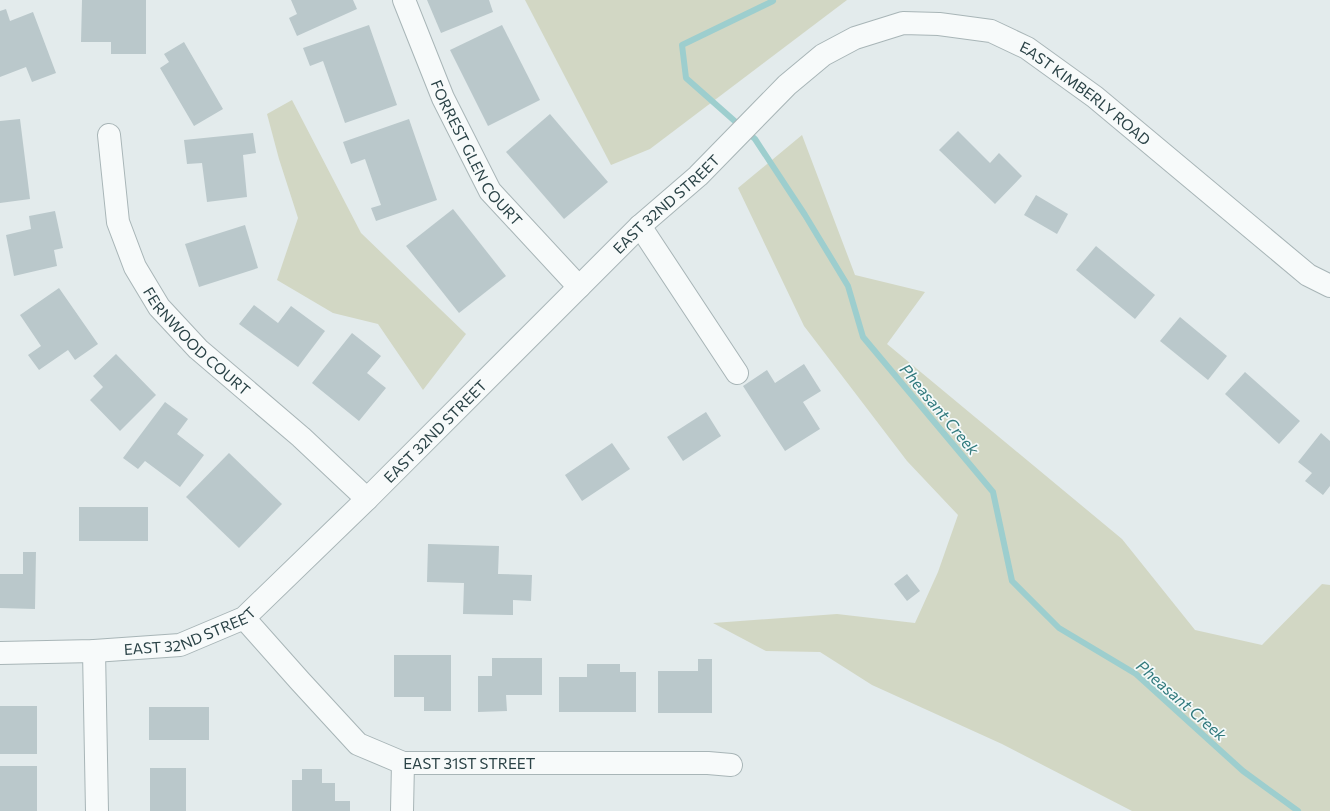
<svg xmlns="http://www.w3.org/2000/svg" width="1330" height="811" font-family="Commissioner,sans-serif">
<rect width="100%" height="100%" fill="#e3ebec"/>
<!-- green -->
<g fill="#d2d7c4">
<polygon points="525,0 847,0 650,149 611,165"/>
<polygon points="292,100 361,233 466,334 423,390 378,324 333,313 277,280 298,218 279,159 267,114"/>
<polygon points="802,135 855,275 925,292 887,344 1122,539 1195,630 1262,645 1322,584 1330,585 1330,811 1132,811 1002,744 872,685 820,652 766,651 713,623 837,614 915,623 938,572 958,515 907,461 804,326 738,188"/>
</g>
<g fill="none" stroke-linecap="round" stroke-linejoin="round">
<!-- stream -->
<polyline stroke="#9dcece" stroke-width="6" points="772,0 773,1 682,45 686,78 755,139 805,215 848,286 863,337 993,492 1012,581 1059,628 1136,674 1243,771 1298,811"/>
</g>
<!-- building -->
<g fill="#bac8cb">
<polygon points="82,0 146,0 146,54 111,54 111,42 81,42"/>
<polygon points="291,0 353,0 357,9 297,36 289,18 297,14"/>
<polygon points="427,0 489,0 493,12 441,33"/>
<polygon points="6,9 10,21 33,12 56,73 32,82 26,67 0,77 0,11"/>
<polygon points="369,25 397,105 345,123 323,61 310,66 303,48"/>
<polygon points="502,25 540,100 488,126 450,50"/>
<polygon points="184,42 223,109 194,126 160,68 169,62 164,54"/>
<polygon points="550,114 608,182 564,219 506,152"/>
<polygon points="20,119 30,199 0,203 0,121"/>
<polygon points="409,119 437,200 376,221 371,208 381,205 365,159 351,164 343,142"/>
<polygon points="958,131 990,163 999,153 1022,176 995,204 939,150"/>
<polygon points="253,133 256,153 243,155 247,197 207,202 202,163 187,164 184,140"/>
<polygon points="1036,195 1068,214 1057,234 1024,215"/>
<polygon points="453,209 506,276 459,313 406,246"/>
<polygon points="55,211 63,248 54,250 57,266 14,276 6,235 31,229 29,216"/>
<polygon points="245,225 258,268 199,287 185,244"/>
<polygon points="1096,246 1155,295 1135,319 1076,270"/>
<polygon points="59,288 98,344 75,360 68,350 39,370 28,355 41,346 20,315"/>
<polygon points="254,305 278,323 291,306 325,331 298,367 239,324"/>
<polygon points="1180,317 1227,356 1208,380 1160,341"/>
<polygon points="352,333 381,356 367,373 386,388 359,421 312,383"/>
<polygon points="116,354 156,395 120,431 90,400 103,387 93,376"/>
<polygon points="804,364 821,391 803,402 820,429 785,451 743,386 767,370 775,383"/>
<polygon points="1245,372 1300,421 1279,444 1225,394"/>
<polygon points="165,402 188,419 177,434 204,455 180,487 145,461 138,469 123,458"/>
<polygon points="706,412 721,436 683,461 667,437"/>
<polygon points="1321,433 1330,441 1330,486 1323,495 1305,481 1312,473 1298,462"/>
<polygon points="612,443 630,469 582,501 565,475"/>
<polygon points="229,453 282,504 239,548 186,497"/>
<rect x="79" y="507" width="69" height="34"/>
<polygon points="428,544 499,546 498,574 532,575 531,601 513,600 513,615 463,614 464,583 427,582"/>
<polygon points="23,552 36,552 35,609 0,608 0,574 23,574"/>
<polygon points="907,574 920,591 907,601 894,584"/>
<polygon points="394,655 451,655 451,711 424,711 424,697 394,697"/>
<polygon points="492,658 542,658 542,695 506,695 507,711 478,712 478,676 492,676"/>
<polygon points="698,659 712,659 712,713 658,713 658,671 698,671"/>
<polygon points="587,664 620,664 620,672 636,672 636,712 559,712 559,677 587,677"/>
<rect x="0" y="706" width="37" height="48"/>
<rect x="149" y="707" width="60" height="33"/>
<rect x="0" y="766" width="37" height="45"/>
<rect x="150" y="768" width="36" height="43"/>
<polygon points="302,769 322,769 322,783 335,783 335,801 350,801 350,811 292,811 292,780 302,780"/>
</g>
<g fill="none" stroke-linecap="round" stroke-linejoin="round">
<defs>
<g id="minor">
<path id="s1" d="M 404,0 L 443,98 L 490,191 L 579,287"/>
<path id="s2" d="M 109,135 L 118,222 L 135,267 L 159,307 L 198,349 L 301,437 L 367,499"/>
<polyline points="640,226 737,373"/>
<path id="s3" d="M 244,618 L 300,681 L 358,744 L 403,763 L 708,763 L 731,765"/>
<polyline points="94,651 97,811"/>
<path id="s4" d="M 0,653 L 94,651 L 180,645 L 244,618 L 367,499 L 640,226 L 698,176 L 787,85 L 823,55 L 855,38 L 903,23 L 939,24 L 991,31 L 1027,48 L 1095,97 L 1308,275 L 1330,286"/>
<polyline points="402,811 403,763"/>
</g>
</defs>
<!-- minor casing -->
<use href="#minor" stroke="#a8b5b7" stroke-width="24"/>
<!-- minor -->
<use href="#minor" stroke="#f7fafa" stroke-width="22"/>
</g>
<g text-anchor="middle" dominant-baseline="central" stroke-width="3.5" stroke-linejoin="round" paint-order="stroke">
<!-- street labels -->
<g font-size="15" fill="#2a4246" stroke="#f4f9f9">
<text stroke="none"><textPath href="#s4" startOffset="1346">EAST KIMBERLY ROAD</textPath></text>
<text stroke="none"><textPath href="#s1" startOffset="170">FORREST GLEN COURT</textPath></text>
<text stroke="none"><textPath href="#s4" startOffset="841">EAST 32ND STREET</textPath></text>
<text stroke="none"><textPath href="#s2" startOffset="233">FERNWOOD COURT</textPath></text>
<text stroke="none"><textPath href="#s4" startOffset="517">EAST 32ND STREET</textPath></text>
<text stroke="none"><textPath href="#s4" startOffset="193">EAST 32ND STREET</textPath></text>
<text stroke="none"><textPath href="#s3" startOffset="285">EAST 31ST STREET</textPath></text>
</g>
<!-- water labels -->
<g font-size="16" font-style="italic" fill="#317a7d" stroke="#f4f9f9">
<text transform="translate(940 409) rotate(50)">Pheasant Creek</text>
<text transform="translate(1182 700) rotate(41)">Pheasant Creek</text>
</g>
</g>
</svg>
